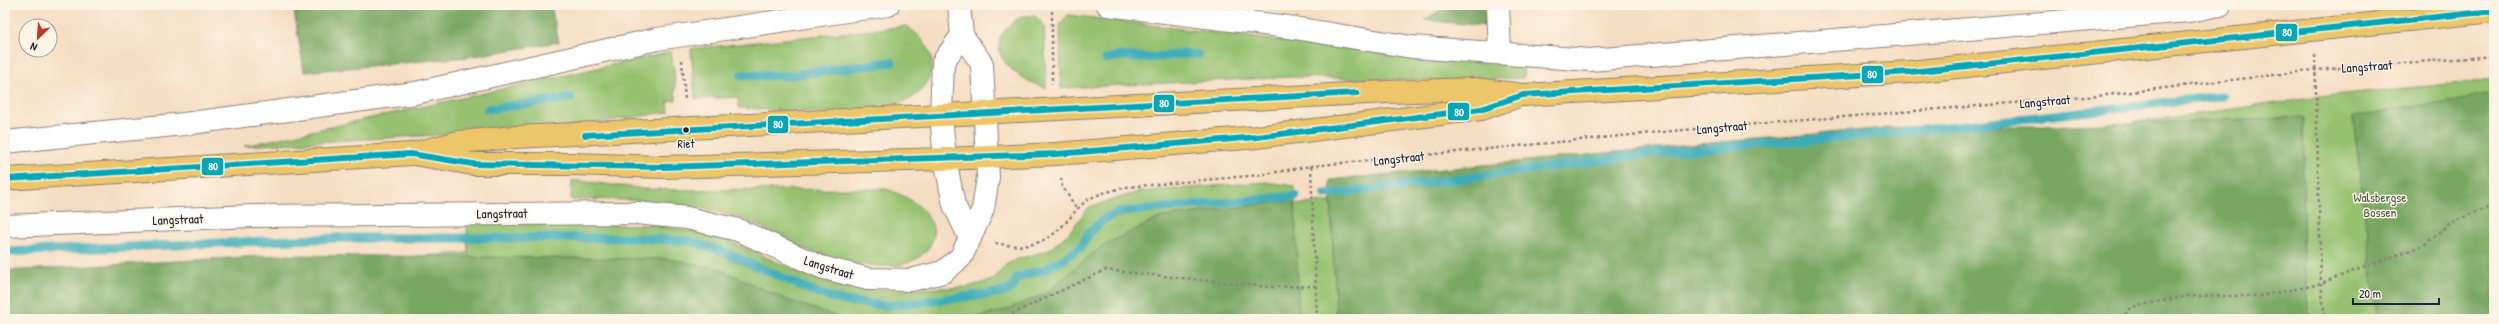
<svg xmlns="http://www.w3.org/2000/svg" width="2499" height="324" font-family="'Patrick Hand',sans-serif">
<rect width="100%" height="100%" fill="#fcf5e5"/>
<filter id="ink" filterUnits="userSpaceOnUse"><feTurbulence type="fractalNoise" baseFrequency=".025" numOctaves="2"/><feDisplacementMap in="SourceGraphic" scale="8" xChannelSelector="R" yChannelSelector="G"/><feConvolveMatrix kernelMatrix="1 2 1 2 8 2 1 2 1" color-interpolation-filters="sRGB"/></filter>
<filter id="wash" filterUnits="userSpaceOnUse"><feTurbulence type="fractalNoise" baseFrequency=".012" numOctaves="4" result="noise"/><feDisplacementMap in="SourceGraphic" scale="16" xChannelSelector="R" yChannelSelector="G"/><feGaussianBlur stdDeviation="0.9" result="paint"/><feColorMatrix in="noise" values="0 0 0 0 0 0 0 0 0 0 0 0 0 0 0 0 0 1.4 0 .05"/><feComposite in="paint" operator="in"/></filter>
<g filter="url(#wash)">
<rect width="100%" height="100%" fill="#f5ddc1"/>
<!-- green -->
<g fill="#95c16f" stroke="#5c7255">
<polygon points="1068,15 1440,60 1524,66 1523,78 1438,81 1292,77 1061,88 1060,25"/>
<path d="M 1023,16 L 1035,16 L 1044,25 L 1046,88 C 1008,76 975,43 1023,16 Z"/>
<path d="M 907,26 C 922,37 935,51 931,71 C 920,132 782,108 739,108 L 738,97 L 695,99 L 691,49 Z"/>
<polygon points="671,52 674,70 676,100 668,101 669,112 558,128 244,146"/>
<polygon points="2494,80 2494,319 5,319 5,281 468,253 467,224 655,225 707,234 729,241 813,278 851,287 884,290 968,287 993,280 1006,265 1015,260 1049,250 1069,233 1089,207 1139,192 1265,182 1295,186 1295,200 1203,212 1779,166 2047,134 2343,94"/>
<path d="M 572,180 L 645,189 L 684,190 L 886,189 C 906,196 924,205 932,225 C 936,235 932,244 925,252 C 903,277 841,263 813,252 C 798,247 784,238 769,231 C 751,222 730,214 710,210 C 664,199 618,199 571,200 Z"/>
</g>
<!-- forest -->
<g fill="#78a762" stroke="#4d644e">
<polygon points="293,5 551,5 559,42 468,57 304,72"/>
<polygon points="1448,5 1485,5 1485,26 1425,20"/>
<polygon points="2494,94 2494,319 2377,319 2353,116"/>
<polygon points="2304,117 2303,249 2309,319 1336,319 1330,180 1710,143 1899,127 2045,126"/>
<polygon points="1295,200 1299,319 968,319 1003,311 1045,294 1103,245 1162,217"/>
<polygon points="280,255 668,259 717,268 785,299 844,319 5,319 5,271"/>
</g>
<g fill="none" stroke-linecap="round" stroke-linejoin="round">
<!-- stream -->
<g stroke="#3eadba" stroke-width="9">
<polyline points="1106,59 1120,56 1149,58 1184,54 1198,55"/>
<polyline points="741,75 786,76 892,62"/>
<polyline points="488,109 571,98"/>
<polyline points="1325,194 1419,184 1658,153 1905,132 2222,96"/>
<polyline points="5,252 338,238 637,238 689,241 724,252 817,293 844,301 887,306 1006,292 1013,287 1018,277 1046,269 1062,260 1081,247 1090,232 1103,220 1120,212 1296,196"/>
</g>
</g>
</g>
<g filter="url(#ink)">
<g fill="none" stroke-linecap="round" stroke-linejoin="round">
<defs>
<g id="street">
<polyline points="1108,5 1288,27 1412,47 1590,60 2189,11 2220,5"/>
<polyline points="1498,5 1500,52"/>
<polyline points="962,35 943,62 941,116 945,159 954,205 970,238"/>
<polyline points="5,142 184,124 415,93 657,39 888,5"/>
<polyline points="5,226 254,216 636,213 687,218 738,230 821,267 868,279 911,280 943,272 961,257 970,238 983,209 988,177 982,64 962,35 959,5"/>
</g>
<g id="primary">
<polyline points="420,155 473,164 572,164 663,167 945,159 1056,154 1257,137 1481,109 1516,97"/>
<polyline points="5,179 411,154 459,142 516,137 1387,92 1474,89 1523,95 1910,72 2494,11"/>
</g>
</defs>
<!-- street casing -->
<use href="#street" stroke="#8c807e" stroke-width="24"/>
<!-- primary casing -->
<use href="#primary" stroke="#8c807e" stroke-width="24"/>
<!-- path -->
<g stroke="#8c807e" stroke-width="2.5" stroke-dasharray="3 3" stroke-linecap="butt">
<polyline points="1052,5 1052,84"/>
<polyline points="2315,55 2321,283 2325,319"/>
<polyline points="682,60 685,100"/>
<polyline points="1311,166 1317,319"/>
<polyline points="1061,178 1062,186 1077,209"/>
<path d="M 995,243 C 1029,250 1047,244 1069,219 C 1075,212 1081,204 1089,199 C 1100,193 1114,190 1127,187 L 1259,175 L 1311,166 L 1683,130 L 2098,96 L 2315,70 L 2494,56"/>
<polyline points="1001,319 1105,270 1270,287 1317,286"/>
<polyline points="2121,319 2132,307 2187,296 2259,296 2316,285 2424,245 2450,223 2487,207 2494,207"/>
</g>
<!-- street -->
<use href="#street" stroke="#fff" stroke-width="22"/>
<!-- primary -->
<use href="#primary" stroke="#ecc669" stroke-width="22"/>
<defs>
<g id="bus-1">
<polyline points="585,135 1357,93"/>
<polyline points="5,179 411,154 473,164 663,167 1056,154 1257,137 1481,109 1523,95 1910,72 2494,11"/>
</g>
</defs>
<!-- bus-1 casing -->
<use href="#bus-1" stroke="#fcf5e5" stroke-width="9"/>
<!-- bus-1 -->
<use href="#bus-1" stroke="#05a7b7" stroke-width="6"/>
</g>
</g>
<!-- markers -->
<circle fill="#22223b" stroke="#fcf5e5" stroke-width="1.5" cx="686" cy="130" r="3.5"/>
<g text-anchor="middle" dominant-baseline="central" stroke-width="3" stroke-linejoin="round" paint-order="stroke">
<!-- bus labels -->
<g font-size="12" fill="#22223b" stroke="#fcf5e5">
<text x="686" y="143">Riet</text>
</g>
<!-- street labels -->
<g font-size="13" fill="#22223b" stroke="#fcf5e5">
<text transform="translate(2367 66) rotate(-4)">Langstraat</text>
<text transform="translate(2045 101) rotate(-5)">Langstraat</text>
<text transform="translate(1722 127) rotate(-5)">Langstraat</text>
<text transform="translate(1399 158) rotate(-6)">Langstraat</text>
<text transform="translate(502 213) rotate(-1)">Langstraat</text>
<text transform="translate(178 219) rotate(-2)">Langstraat</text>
<text transform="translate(829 267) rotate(17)">Langstraat</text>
</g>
<!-- park labels -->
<g font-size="13" fill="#4a5a4d" stroke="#fcf5e5">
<text x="2380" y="197">Walsbergse<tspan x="2380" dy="15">Bossen</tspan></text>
</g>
</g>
<g stroke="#fcf5e5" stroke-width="1.5">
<rect x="2275" y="23" width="23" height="19" rx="4" fill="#05a7b7"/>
<rect x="1861" y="65" width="23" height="19" rx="4" fill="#05a7b7"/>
<rect x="1153" y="94" width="22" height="19" rx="4" fill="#05a7b7"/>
<rect x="1447" y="102" width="23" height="19" rx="4" fill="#05a7b7"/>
<rect x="767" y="115" width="22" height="19" rx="4" fill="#05a7b7"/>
<rect x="201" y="157" width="23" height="19" rx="4" fill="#05a7b7"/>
</g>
<g font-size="11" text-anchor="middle" font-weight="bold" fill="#fff">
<text x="2287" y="36">80</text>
<text x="1872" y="78">80</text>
<text x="1164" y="107">80</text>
<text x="1459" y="116">80</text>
<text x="778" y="128">80</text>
<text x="213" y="170">80</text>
</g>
<!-- margin -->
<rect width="2499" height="324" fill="none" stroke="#fcf5e5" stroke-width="20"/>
<!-- north arrow -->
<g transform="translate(38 38) rotate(205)"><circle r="19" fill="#fcf5e5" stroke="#a5a1a1"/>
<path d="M0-3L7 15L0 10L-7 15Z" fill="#c8321e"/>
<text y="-6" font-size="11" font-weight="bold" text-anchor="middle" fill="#22223b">N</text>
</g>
<!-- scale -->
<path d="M2353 298v6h86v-6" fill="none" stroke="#22223b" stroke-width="2"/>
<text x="2359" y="298" font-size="12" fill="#22223b" stroke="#fcf5e5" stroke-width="3" paint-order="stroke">20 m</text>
</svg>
